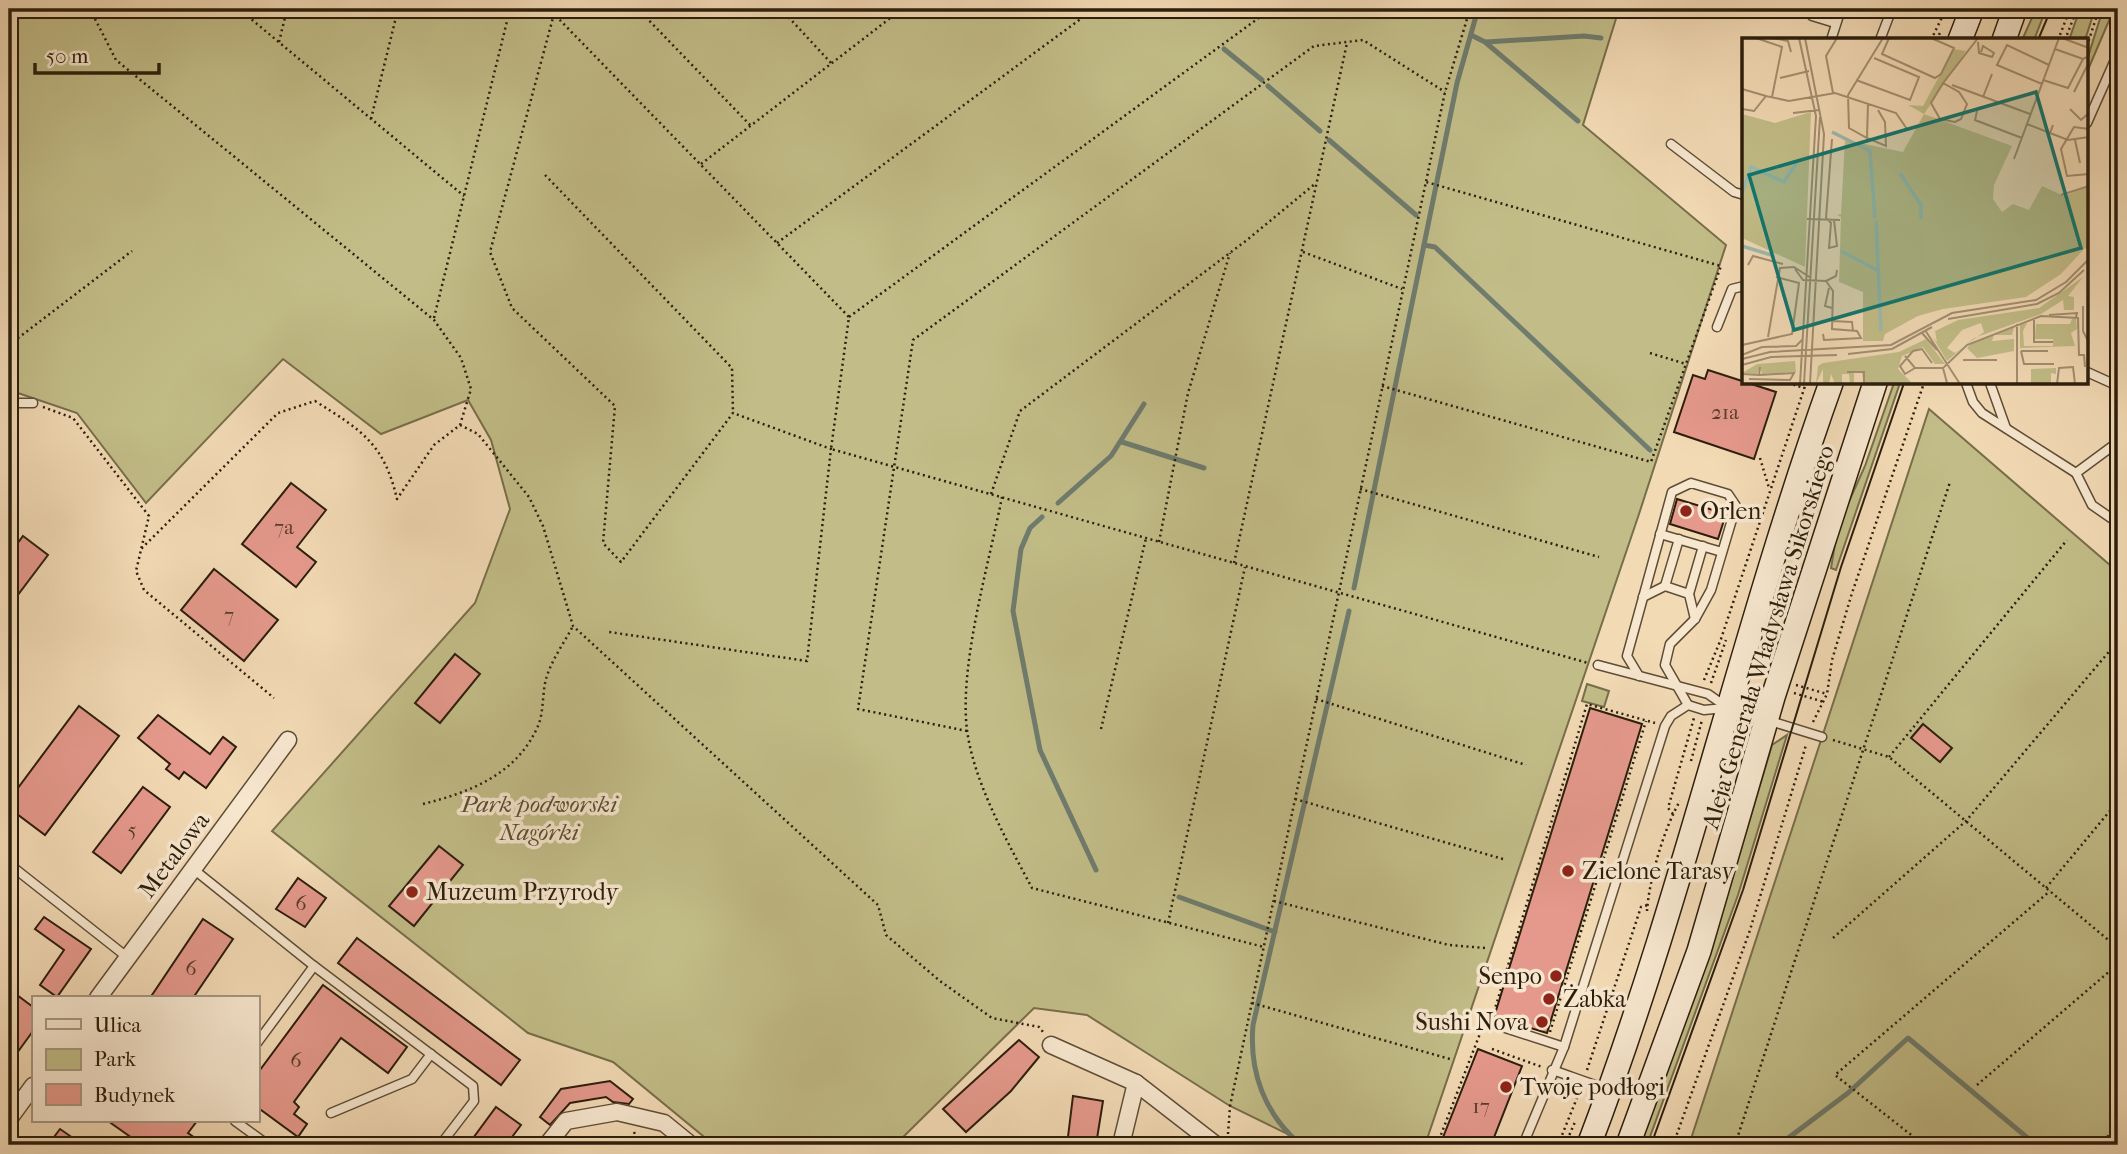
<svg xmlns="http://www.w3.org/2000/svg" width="2127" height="1154" font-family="'IM FELL French Canon',serif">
<rect width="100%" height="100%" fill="#f2dab5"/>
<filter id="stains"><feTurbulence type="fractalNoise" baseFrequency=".00286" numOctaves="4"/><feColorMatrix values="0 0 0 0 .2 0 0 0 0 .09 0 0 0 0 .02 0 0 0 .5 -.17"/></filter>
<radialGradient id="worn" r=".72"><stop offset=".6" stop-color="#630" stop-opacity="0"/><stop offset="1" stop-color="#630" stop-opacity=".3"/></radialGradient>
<!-- green -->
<g fill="#c2bd88" stroke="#776e4a" stroke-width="2">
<polygon points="9,9 1619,9 1583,125 1726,245 1639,514 1425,1145 1310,1145 1230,1106 1087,1015 1034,1008 895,1145 714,1145 613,1062 528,1033 272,831 475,603 510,509 491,440 468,400 381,434 283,359 146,503 77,413 9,390"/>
<polygon points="2036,9 2046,9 2034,40 2022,40"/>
<polygon points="2080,9 2095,9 2085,40 2069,40"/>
<polygon points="2103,9 2114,9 2087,72 2087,60"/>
<polygon points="1894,383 1900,383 1836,570 1831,568 1838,526 1865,466"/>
<polygon points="1929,409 2118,572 2118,1145 1689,1145"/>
<polygon points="1587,684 1609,691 1604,707 1582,701"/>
<polygon points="1787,735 1738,895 1647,1145 1640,1145 1716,933 1772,745"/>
</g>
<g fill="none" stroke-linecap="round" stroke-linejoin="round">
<!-- stream -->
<g stroke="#6f7c6e" stroke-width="5">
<polyline points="1471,35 1485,42 1578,121"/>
<polyline points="1486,42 1584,36 1601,38"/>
<polyline points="1224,49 1262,80"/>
<polyline points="1268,86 1320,131"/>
<polyline points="1329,140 1416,215"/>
<polyline points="1424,245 1435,247 1650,450"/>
<polyline points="1122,442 1204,468"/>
<polyline points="1058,503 1111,456 1144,404"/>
<polyline points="1042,517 1030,528 1021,549 1013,611 1040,750 1096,870"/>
<polyline points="1354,588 1457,83 1478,9"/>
<polyline points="1179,897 1275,932"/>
<path d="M 1301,1145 C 1264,1114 1249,1071 1253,1025 L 1349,611"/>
<polyline points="1779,1145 1848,1093 1908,1038 2036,1145"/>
</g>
</g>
<!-- building -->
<g fill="#e5998c" stroke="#2c1e0c" stroke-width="2">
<polygon points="1708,370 1776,392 1754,459 1674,432 1693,375 1705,379"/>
<polygon points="291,483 326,510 297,547 316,562 296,587 242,544"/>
<polygon points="1677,499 1726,514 1718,539 1670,524"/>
<polygon points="23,536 48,555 17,596 9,590 9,555"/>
<polygon points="214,569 278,620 244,661 181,610"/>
<polygon points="455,654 480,674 440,723 415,703"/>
<polygon points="79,706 119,736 45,835 9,808 9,800"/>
<polygon points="1590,708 1642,724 1547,1033 1494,1017"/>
<polygon points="158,715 210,754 223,737 236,747 206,788 184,772 179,779 166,769 170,764 138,738"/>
<polygon points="1923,724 1952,748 1940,762 1911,738"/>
<polygon points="143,787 170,807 121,873 93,852"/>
<polygon points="439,846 463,865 414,926 389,906"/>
<polygon points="298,878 326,898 305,927 276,909"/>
<polygon points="44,917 91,949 57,997 40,985 64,950 35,929"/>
<polygon points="203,919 233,939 193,998 150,998"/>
<polygon points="357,938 520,1060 501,1085 338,963"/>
<polygon points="323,985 407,1047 388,1073 341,1038 294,1102 299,1107 294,1114 307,1124 298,1137 257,1107 257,1074"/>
<polygon points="9,989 33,1007 33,1031 9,1064"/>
<polygon points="1019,1040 1039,1057 1011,1091 966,1132 943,1109"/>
<polygon points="1478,1049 1522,1066 1491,1145 1440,1145"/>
<polygon points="610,1081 633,1099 629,1104 613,1102 606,1097 570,1103 550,1125 540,1117 561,1089"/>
<polygon points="1073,1096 1103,1101 1096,1145 1067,1145"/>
<polygon points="496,1107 521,1125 506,1145 468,1145"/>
<polygon points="108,1121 197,1121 188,1133 205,1145 142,1145"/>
<polygon points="60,1129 83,1145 48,1145"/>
</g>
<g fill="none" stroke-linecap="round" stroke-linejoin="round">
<defs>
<g id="service">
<polyline points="1812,16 1835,23"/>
<polyline points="1831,40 1841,9"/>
<polyline points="1880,40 1891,11 1884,9"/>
<polyline points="2087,123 2118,53"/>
<polyline points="1671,144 1734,192 1744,195"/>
<polyline points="1717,327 1732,289 1744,286"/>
<polyline points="2087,372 2118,386"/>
<polyline points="1966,383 1973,402 1982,413 2076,473 2118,442"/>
<polyline points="1990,383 2006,428"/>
<polyline points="9,403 33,403"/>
<polyline points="2076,473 2092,505 2118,523"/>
<polyline points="1660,534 1722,552"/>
<polyline points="1665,586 1679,539"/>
<polyline points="1689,594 1703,546"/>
<polyline points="1643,597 1665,586 1689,594 1695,619"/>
<polyline points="1598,665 1708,694 1728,708 1822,737"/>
<polyline points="1639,676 1627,656 1672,492 1691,483 1728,494 1736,506 1711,590 1695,619 1670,644 1665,665 1688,705"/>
<polyline points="9,864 127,957"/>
<polyline points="192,868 314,966 473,1086 474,1101 441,1144"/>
<polyline points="1490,1023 1564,1047"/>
<polyline points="257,1043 314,966"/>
<path d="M 1552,1070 C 1581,1079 1612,1095 1643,1092"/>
<polyline points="331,1113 412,1079 431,1054"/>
<polyline points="235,1121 268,1145"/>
<polyline points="1523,1145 1564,1047 1665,726 1671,716 1688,705 1704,710 1725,708"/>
</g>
<g id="minor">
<polyline points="98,998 288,740"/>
<polyline points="1051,1045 1136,1083"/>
<polyline points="9,1119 33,1086"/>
<polyline points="547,1145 566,1121 617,1112 664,1123 691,1145"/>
<polyline points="1121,1145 1136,1083 1216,1145"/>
</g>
<g id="secondary">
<polyline points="1960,40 1972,9"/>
<polyline points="2004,40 2015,9"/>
<path d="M 1589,1145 C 1684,896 1741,634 1831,383"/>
<polyline points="1628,1145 1699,951 1773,697 1875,383"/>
</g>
</defs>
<!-- service casing -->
<use href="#service" stroke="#5e4d36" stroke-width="11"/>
<!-- minor casing -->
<use href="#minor" stroke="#5e4d36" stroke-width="19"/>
<!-- secondary casing -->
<use href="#secondary" stroke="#2c1e0c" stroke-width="26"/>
<!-- path -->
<g stroke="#2c1e0c" stroke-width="2.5" stroke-dasharray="2 3.5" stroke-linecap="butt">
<path d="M 90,9 L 116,60 L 434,320 L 461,358 L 471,389 L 460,425 L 434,445 L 397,499 C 384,443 361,430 315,401 L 278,413 L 140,550"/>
<polyline points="239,9 464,196"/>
<polyline points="541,9 554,14 849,317 831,449 1588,663"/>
<polyline points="638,9 751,126"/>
<polyline points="781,9 831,63"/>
<polyline points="554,14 490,252 512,308 615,406 603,543 621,562 733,413 831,449 807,661 609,632"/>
<polyline points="9,15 62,9"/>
<polyline points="1931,40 1946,9"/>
<polyline points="1937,40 1941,30"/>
<polyline points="2058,40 2070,9"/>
<polyline points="2065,40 2077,9"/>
<polyline points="279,42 287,9"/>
<polyline points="2087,46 2099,9"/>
<polyline points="371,119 398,9"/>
<polyline points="701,164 902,9"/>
<polyline points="545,175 732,368 733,413"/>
<polyline points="777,243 1094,9"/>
<polyline points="1303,252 1402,289"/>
<polyline points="849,317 1271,9"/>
<polyline points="434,318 510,9"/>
<polyline points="9,345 132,251"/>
<polyline points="1650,353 1686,364"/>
<polyline points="1788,383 1804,388"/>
<polyline points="1382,386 1651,462 1721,266 1426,182"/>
<polyline points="1767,390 1769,383"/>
<polyline points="43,407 73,418 149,516 136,571 144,590 274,698"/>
<polyline points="460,425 478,434 529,497 543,526 573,626 878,905 886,935 940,981 992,1018 1039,1027 1043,1032"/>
<polyline points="1760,458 1769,488"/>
<polyline points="1360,489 1599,557"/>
<polyline points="991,494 1020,411 1247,240 1316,183"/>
<path d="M 1002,497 C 989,564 959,664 967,730 C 974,783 1007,841 1032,888 L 1264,947"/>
<polyline points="1159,542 1188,393 1230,253"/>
<polyline points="1234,563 1347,43"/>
<polyline points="1704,680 1721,639 1806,383"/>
<polyline points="1711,683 1726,640"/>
<polyline points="1796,685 1827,694"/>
<polyline points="1794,693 1824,702"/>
<polyline points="1316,699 1526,765"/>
<polyline points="1813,722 1827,694 1832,660 1852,593 1924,383"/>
<polyline points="1101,729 1146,538"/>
<polyline points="967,731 858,709 913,340 1314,46 1363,40 1445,92"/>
<polyline points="1833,740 1889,757 2118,948"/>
<polyline points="1889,757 2067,540"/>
<polyline points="1691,761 1702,720"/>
<polyline points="1295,799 1503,859"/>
<path d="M 423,804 C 471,792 517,774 538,726 C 544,712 542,694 546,679 C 551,661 564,643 573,626"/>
<polyline points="1673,814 1668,808 1694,718"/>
<polyline points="2046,888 2118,801"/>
<polyline points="1274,901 1449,945 1485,948"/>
<path d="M 1647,911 C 1649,880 1664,828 1680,801"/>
<polyline points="1168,923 1245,567"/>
<polyline points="1833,938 1966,821 2118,641"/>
<polyline points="1252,1003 1450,1059"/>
<polyline points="1494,1012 1587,704 1655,723"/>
<polyline points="1550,1032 1646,721"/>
<polyline points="1492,1049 1542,1067"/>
<polyline points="1587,1070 1641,907 1648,905"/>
<polyline points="1977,1085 2118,964"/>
<polyline points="634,1132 639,1145"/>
<polyline points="1228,1134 1230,1106 1445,92 1470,9"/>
<polyline points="1437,1145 1481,1031"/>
<polyline points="1558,1145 1579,1093"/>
<polyline points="1565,1145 1575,1122"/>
<polyline points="1673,1145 1750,930 1806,745"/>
<polyline points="1735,1145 1950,482"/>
<polyline points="1924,1145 1835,1075 2050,891"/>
<polyline points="2100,1145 2118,1125"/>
</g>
<!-- service -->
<use href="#service" stroke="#f7e7cf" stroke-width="8"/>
<!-- minor -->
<use href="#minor" stroke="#f7e7cf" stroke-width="16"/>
<!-- secondary -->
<use href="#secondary" stroke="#f7e7cf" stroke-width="23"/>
<!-- tram -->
<g stroke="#2c1e0c" stroke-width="2">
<polyline points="2038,40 2051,9"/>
<polyline points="1651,1145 1743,890 1841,567 1904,383"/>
</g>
</g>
<!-- markers -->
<g fill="#8f2418" stroke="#f7e7cf" stroke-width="2.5">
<circle cx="1686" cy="511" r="7"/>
<circle cx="1568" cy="871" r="7"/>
<circle cx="412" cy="892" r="7"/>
<circle cx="1556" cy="976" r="7"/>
<circle cx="1549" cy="999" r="7"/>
<circle cx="1542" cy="1022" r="7"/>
<circle cx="1506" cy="1087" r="7"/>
</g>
<g text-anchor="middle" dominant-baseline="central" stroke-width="7" stroke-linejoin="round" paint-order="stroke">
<!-- number labels -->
<g font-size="21" fill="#5a3d2c">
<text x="1725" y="412">21a</text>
<text x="284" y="527">7a</text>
<text x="229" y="615">7</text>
<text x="132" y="830">5</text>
<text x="301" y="903">6</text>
<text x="191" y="968">6</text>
<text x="296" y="1060">6</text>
<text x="1481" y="1106">17</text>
</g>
<!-- poi labels -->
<g font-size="24" fill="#2c1e0c" stroke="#f7e7cf" text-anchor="start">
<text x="1700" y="511">Orlen</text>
<text x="1582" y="871">Zielone Tarasy</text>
<text x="426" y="892">Muzeum Przyrody</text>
<text x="1542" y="976" text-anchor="end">Senpo</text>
<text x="1563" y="999">Żabka</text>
<text x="1528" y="1022" text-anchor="end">Sushi Nova</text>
<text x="1520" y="1087">Twoje podłogi</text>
</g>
<!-- street labels -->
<g font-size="24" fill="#2c1e0c" stroke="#f7e7cf">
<text transform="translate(1768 637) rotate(-73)">Aleja Generała Władysława Sikorskiego</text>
<text transform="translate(174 855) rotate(-53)">Metalowa</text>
</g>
<!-- park labels -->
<g font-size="24" font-style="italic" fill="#594e31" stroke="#f7e7cf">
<text x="539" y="804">Park podworski<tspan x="539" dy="28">Nagórki</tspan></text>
</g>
</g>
<!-- overview -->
<g transform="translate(1742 38)">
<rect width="346" height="346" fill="#f2dab5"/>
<path d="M 212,11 L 224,13 L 182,76 L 270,108 L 252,147 L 251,161 L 260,174 L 271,166 L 287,172 L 300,148 L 322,158 L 346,149 L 346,213 L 343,210 L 319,236 L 284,259 L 201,271 L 176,278 L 143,296 L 141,303 L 121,303 L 121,254 L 97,244 L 99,179 L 95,177 L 99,176 L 103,102 L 161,114 L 182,76 L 166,67 L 181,68 ZM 69,74 L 63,229 L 0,200 L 0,76 L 33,85 ZM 341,239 L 326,258 L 332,259 L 332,272 L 322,272 L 321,262 L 299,276 L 232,300 L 205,323 L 190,298 L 195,304 L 193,293 L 216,282 L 297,270 ZM 239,285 L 242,294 L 213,315 L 205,310 L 220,292 ZM 330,281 L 334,281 L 335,291 L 329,295 L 333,308 L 278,310 L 278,287 L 285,285 L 281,293 L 282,308 L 311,308 L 311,301 L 293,301 L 294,286 L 328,286 ZM 272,289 L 270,297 L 252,297 L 250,303 L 272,301 L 272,313 L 235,320 L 225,310 L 230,305 ZM 184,301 L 203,326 L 193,326 L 181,309 L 160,318 L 156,331 L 169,344 L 196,346 L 122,346 L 120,335 L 120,346 L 120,335 L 112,335 L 112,346 L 108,346 L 107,336 L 100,336 L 100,346 L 93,346 L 89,336 L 87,346 L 81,346 L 81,331 L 74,346 L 76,328 L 81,325 L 157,314 ZM 53,323 L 54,334 L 20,336 L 18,329 L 15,336 L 0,335 L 15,326 ZM 314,330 L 314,336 L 309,335 L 309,345 L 314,346 L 289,346 L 289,331 Z" fill="#c2bd88" fill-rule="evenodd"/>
<path fill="none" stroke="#9bbab0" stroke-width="3.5" d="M 90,94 L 128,113 L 133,180M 158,135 L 179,167 L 179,181M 0,155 L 9,129 L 42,144 L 55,124M 134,183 L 139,293M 0,208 L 29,217M 99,213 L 135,232"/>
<path fill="none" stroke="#a38f71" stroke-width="2" d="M 14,0 L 40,9 L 30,59M 31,0 L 46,3 L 49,14M 57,0 L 74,78 L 58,346M 63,0 L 82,96 L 68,346M 147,0 L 140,16 L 193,40 L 199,36 L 212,10 L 189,0M 320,0 L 347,10M 236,4 L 237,15 L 250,19 L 252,15 L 241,8 L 239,14M 313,11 L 341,21 L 347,18M 38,40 L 67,33M 114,42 L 168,62 L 177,39 L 132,20M 301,42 L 326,50 L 341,21M 201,45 L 217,54 L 225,66 L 219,81 L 213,84 L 198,81 L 189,65 L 201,45 L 205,40 L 236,0M 300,46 L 255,27 L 265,7 L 307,27M 210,47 L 288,76M 0,51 L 24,58M 332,54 L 347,24M 91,55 L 84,18 L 95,0M 106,57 L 107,90 L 125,100 L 126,65M 106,57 L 141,0M 241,59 L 250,36M 0,71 L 12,73 L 24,58 L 47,63 L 93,55 L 154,75 L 165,91M 328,71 L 339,82 L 347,75M 235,73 L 233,82 L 280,100M 51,75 L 77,72M 285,86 L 308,95 L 311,87M 347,91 L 332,89 L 319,111 L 325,138 L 347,136M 308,95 L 326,102 L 347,99M 125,100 L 144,108 L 143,84 L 136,72M 333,102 L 338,125M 272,121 L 317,0M 319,157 L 347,148M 84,180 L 90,101M 84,180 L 89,185 L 87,210 L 95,208 L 92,182M 65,181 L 98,182M 6,227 L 11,218 L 41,226M 53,231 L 61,242 L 84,243M 87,250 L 83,268 L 90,270M 341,268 L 341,293 L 347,305M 307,277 L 335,275 L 334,279M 292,280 L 292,304 L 311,304M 206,281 L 295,266 L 317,255 L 342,232M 90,283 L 110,284 L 111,293M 275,286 L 275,346M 183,292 L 218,346M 180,295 L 195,312M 81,296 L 82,302 L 119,300 L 115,293 L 90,291 L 91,253 L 84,243 L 94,238 L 95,232M 26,299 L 38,230 L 52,229 L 69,240M 0,307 L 50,296 L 57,245 L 34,239M 279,313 L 282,326 L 312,326M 279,313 L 306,313M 106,316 L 150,311 L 190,289M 0,317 L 20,309 L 54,308 L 61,301M 163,318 L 173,330 L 201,330M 0,321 L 28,314 L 149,307 L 210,275 L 294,262 L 324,244 L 347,221M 221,322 L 255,322M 0,327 L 29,319 L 95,317M 173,330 L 163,336 L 158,328 L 171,313 L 180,311 L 190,325M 105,334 L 122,334 L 122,346M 0,336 L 17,337 L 18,329M 7,341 L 48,342 L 52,335 L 17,337M 205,345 L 201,330 L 225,307 L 299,278 L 336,280 L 337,317 L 342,317 L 343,329M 62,346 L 78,79M 315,346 L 317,330 L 331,329 L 333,346"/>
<path fill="#0f766e" fill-opacity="0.15" stroke="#0f766e" stroke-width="3.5" d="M 294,54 L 339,210 L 52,292 L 7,137 Z"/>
<rect width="346" height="346" fill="none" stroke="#2c1e0c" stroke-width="3.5"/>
</g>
<!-- margin -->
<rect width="2127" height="1154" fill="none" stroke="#f2dab5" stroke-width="35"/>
<rect x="10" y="10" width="2106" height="1133" fill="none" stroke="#2c1e0c" stroke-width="3.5"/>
<rect x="18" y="18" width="2092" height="1119" fill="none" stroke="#2c1e0c" stroke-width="2"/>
<!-- legend -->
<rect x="32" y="996" width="228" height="126" fill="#f7e7cf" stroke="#a69781" stroke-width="2"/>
<rect x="46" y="1019" width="35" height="10" fill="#f7e7cf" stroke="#a69781" stroke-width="2"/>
<text x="94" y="1032" font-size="21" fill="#2c1e0c">Ulica</text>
<rect x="46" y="1049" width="35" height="21" fill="#c2bd88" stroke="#a69781" stroke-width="2"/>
<text x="94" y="1066" font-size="21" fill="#2c1e0c">Park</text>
<rect x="46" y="1084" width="35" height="21" fill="#e5998c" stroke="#a69781" stroke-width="2"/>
<text x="94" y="1102" font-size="21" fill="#2c1e0c">Budynek</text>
<!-- scale -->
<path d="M35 63v10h124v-10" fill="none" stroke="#2c1e0c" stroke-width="3.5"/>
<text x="46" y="63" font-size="21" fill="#2c1e0c" stroke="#f7e7cf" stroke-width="5" paint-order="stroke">50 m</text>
<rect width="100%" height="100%" filter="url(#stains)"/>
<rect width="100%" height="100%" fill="url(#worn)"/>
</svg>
